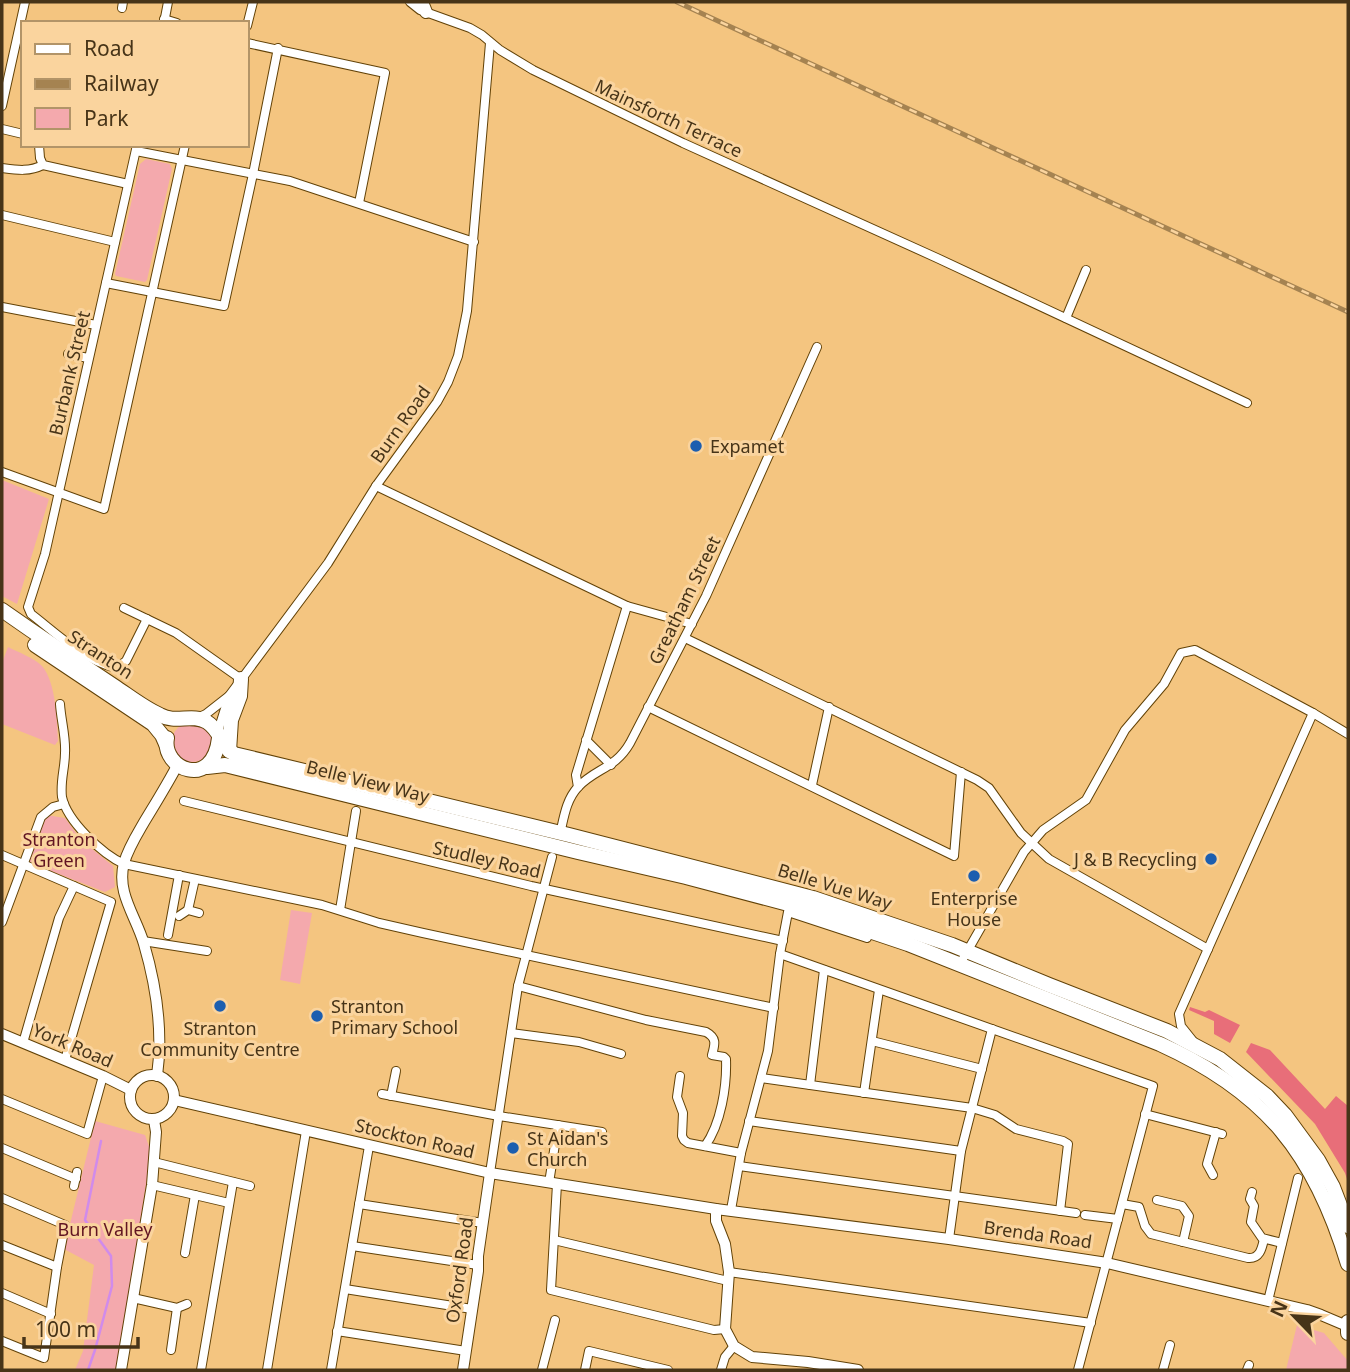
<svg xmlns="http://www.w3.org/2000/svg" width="1350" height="1372" font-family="'Noto Sans',sans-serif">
<rect width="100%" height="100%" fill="#f4c580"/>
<!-- green -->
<g fill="#f4a9ad">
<polygon points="146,159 170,164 172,169 147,280 145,282 116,276 115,274 140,164"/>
<polygon points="2,480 49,499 17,604 2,596"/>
<path d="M 8,647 C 18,652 34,658 42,666 C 56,682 57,721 58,741 L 55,745 L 2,724 L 2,663 Z"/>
<circle cx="192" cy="742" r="20"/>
<polygon points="46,815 65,818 81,840 113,866 115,887 105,892 28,862"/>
<polygon points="291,910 312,913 300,984 280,980"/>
<polygon points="95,1121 145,1135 151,1152 117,1370 75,1370 83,1351 94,1265 64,1249"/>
<polygon points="1297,1325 1324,1333 1348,1361 1348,1370 1286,1370"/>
</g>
<!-- forest -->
<g fill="#e86e79">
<polygon points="1190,1007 1205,1012 1209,1010 1240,1025 1230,1043 1214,1034 1214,1021 1189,1010"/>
<polygon points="1251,1043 1270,1050 1325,1109 1336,1096 1348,1106 1348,1182 1345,1173 1315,1124 1246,1052"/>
</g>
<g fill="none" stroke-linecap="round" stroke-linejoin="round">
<!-- stream -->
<polyline stroke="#d08beb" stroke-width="2.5" points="88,1370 95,1350 112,1286 111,1256 85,1220 101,1141"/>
<defs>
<g id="street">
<polyline points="410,2 420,10 470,28 482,35 500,50 533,70 683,143 937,258 1247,403"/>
<polyline points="122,8 123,2"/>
<polyline points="164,19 177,23"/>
<polyline points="164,23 168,2"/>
<polyline points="247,26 253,2"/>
<polyline points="247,43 385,73 359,203"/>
<polyline points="2,106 25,2"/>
<polyline points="2,129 23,134"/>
<polyline points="39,145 40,158 43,165 128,184"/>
<path d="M 137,145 L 45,554 L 28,607 L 31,614 C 57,634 83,660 116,668 L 126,661 L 147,619"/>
<polyline points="136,151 290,181 474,242"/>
<path d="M 2,168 C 17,170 29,172 43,165"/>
<polyline points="2,215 115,242"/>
<polyline points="106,283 224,306 253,174 278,48"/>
<polyline points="2,307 96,325"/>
<polyline points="1066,318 1086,270"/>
<polyline points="68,354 88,358"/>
<polyline points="2,472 104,509 185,145"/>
<polyline points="376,486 627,606 692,624"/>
<polyline points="124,608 176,633 241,679"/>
<polyline points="685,638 977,780 989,788 1021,833 1049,859 1208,949"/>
<path d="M 60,704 C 61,720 66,737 65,753 C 65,768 60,781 62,797 C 67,821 102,854 124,864 L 322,905 L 379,923 L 423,933 L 774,1008"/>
<polyline points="648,707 954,856 961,772"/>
<polyline points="197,718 206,714 229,696"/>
<polyline points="218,731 229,696 328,563 376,486 437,402 448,382 458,356 467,311 490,43"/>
<polyline points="586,740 611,765"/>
<polyline points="812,785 829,707"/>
<polyline points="578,787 576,775 627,606"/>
<polyline points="184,801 531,886 783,941"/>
<path d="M 560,834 C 564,817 566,800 578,787 C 596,768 615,769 630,743 L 706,596 L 817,347"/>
<polyline points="2,855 111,902 65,1060"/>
<polyline points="188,910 195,879"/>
<polyline points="340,910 356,811"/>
<polyline points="179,916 188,910 199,913"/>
<polyline points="2,922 41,817 53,807 64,804"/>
<polyline points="168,935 179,875"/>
<polyline points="143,941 207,951"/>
<polyline points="780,954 1153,1086 1078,1370"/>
<polyline points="960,964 1024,852 1043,830 1086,800 1125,730 1164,684 1181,653 1195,650 1313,713 1348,734"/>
<path d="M 518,986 L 646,1020 L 706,1032 C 717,1038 715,1044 712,1055 L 724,1057 L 726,1059 C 727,1086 721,1124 705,1146"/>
<polyline points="511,1033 579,1042 621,1054"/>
<polyline points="872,1041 982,1069"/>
<polyline points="1193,1041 1181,1026 1179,1014 1313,713"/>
<polyline points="23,1043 59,918 74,886"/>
<polyline points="680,1076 677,1097 683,1113 682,1136 684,1140 688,1143 741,1153"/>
<polyline points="761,1078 972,1108 995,1115 1016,1129 1063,1141 1068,1144 1060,1211"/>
<polyline points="810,1085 824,970"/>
<polyline points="864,1093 879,990"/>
<polyline points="382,1094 499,1116 602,1132"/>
<polyline points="391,1096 396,1071"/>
<polyline points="2,1099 87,1134 103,1076"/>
<polyline points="1145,1114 1222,1134"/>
<polyline points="749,1121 961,1151"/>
<polyline points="2,1148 76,1179"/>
<polyline points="154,1162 250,1186"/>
<polyline points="739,1166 1076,1213"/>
<polyline points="490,1173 518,986 552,857"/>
<polyline points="1213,1175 1207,1164 1216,1132"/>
<polyline points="549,1183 558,1125"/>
<polyline points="557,1184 551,1290 714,1330 725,1329"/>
<polyline points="152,1185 229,1203"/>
<polyline points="74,1186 77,1172"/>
<polyline points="1252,1192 1250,1199 1254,1206 1251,1222 1262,1238 1282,1243"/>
<polyline points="2,1198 65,1225"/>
<polyline points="1157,1200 1182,1206 1189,1216 1183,1242"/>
<polyline points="359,1204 483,1223"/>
<path d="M 1122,1204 L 1139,1207 L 1145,1226 L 1151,1234 L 1248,1258 C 1260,1259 1262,1248 1264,1239"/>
<polyline points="731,1210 741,1153 768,1051 780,954 788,912 867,938"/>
<polyline points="1085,1215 1118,1219"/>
<polyline points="949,1239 961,1151 992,1029"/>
<polyline points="554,1240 728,1281"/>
<polyline points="2,1245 57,1267"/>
<polyline points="352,1246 478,1265"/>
<polyline points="185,1253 195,1195"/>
<polyline points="729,1272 1091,1323"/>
<polyline points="345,1289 472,1309"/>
<polyline points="2,1293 51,1314"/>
<polyline points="133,1298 177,1308 187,1304"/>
<polyline points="1268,1301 1298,1178"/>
<polyline points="337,1331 466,1351"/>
<polyline points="2,1341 44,1358 57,1267 64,1231"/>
<polyline points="171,1350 177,1308"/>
<polyline points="201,1370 233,1182"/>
<polyline points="267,1370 306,1131"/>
<polyline points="331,1370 369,1146"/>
<polyline points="542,1370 555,1320"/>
<polyline points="585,1370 589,1351 668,1370"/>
<polyline points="721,1370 725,1357 734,1346"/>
<polyline points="1163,1370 1170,1345"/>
<polyline points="1247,1370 1249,1365"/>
</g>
<g id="secondary">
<polyline points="2,1034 103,1076 131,1090"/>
<circle cx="152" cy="1097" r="22"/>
<path d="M 157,1076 C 163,1033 156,985 144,944 C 136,916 116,893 124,863 C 128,849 136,836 143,824 C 155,804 167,785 178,764"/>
<polyline points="174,1100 490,1173 716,1209 949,1239 1107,1263 1307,1310 1321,1315 1347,1326"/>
<polyline points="716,1209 716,1221 725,1244 729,1272 725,1329 734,1346 752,1357 808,1362 858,1370"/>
<polyline points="121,1370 152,1185 156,1132 154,1120"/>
<polyline points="463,1370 478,1271 478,1256 490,1173"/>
</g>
<polyline id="primary" points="422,2 426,12"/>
<g id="highway">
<path d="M 2,610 C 39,636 76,661 114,686 C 129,696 144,708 160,715 C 176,724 192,713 207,722 C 220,730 221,745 234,754 L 569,835 L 813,898 L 952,945 L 1049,985 L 1167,1031 L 1220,1059 L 1267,1096 L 1285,1115 L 1318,1160 L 1333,1187 L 1348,1226"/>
<polyline points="35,645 153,724 162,735 166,744"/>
<path d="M 167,738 C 161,769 213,791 219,738"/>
<polyline points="229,751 231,720 240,696 241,679"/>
<path d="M 207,767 L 225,765 L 578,852 L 686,877 L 792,905 L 908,944 L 1160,1044 C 1266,1092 1315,1154 1348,1264"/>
<polyline points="1348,1322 1348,1333"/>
</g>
</defs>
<!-- street casing -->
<use href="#street" stroke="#624207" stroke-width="10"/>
<!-- secondary casing -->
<use href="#secondary" stroke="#624207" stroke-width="12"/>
<!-- primary casing -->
<use href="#primary" stroke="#624207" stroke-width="14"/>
<!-- highway casing -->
<use href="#highway" stroke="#624207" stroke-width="16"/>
<!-- street -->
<use href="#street" stroke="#fff" stroke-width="8"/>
<!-- secondary -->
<use href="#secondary" stroke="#fff" stroke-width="10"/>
<!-- primary -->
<use href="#primary" stroke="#fff" stroke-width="12"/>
<!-- highway -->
<use href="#highway" stroke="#fff" stroke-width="14"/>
<defs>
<polyline id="rail" points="677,2 1348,312"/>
</defs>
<!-- rail casing -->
<use href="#rail" stroke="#a58351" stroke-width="5"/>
<!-- rail -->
<use href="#rail" stroke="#fad49e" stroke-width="2.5" stroke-dasharray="8" stroke-linecap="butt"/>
</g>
<!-- markers -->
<g fill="#1c5eaf" stroke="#fad49e" stroke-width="2.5">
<circle cx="696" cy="446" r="7"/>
<circle cx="1211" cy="859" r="7"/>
<circle cx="974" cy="876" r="7"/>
<circle cx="220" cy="1006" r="7"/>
<circle cx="317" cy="1016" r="7"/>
<circle cx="513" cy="1148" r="7"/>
</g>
<g text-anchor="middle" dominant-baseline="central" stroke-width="6" stroke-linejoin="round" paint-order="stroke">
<!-- street labels -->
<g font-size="18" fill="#473418" stroke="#fad49e">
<text transform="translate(669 118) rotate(25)">Mainsforth Terrace</text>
<text transform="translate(69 373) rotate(-77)">Burbank Street</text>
<text transform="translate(400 424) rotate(-55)">Burn Road</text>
<text transform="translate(684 600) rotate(-64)">Greatham Street</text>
<text transform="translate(101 654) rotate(33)">Stranton</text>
<text transform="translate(368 781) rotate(14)">Belle View Way</text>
<text transform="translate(487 859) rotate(13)">Studley Road</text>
<text transform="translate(835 886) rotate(17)">Belle Vue Way</text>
<text transform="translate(73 1045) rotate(23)">York Road</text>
<text transform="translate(415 1138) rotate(13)">Stockton Road</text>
<text transform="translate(1038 1234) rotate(8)">Brenda Road</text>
<text transform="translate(459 1270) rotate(-82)">Oxford Road</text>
</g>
<!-- poi labels -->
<g font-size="18" fill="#473418" stroke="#fad49e" text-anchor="start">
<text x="710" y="446">Expamet</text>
<text x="1197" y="859" text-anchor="end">J &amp; B Recycling</text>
<text x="974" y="898" text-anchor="middle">Enterprise<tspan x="974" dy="21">House</tspan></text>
<text x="331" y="1006">Stranton<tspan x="331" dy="21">Primary School</tspan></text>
<text x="220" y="1028" text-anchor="middle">Stranton<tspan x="220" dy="21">Community Centre</tspan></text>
<text x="527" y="1138">St Aidan's<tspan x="527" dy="21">Church</tspan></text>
</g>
<!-- park labels -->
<g font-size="18" fill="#611422" stroke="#fad49e">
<text x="59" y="839">Stranton<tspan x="59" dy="21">Green</tspan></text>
<text x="105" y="1229">Burn Valley</text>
</g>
</g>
<!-- border -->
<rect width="1350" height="1372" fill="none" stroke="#473418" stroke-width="7"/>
<!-- legend -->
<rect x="21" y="21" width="228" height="126" fill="#fad49e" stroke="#b29468" stroke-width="2"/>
<rect x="35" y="44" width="35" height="10" fill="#ffffff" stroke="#b29468" stroke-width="2"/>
<text x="84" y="56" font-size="21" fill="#473418">Road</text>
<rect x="35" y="79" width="35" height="10" fill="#a58351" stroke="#b29468" stroke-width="2"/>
<text x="84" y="91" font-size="21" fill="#473418">Railway</text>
<rect x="35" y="108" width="35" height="21" fill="#f4a9ad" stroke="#b29468" stroke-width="2"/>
<text x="84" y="126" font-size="21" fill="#473418">Park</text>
<!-- north arrow -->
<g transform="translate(1294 1316) rotate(295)" stroke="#fad49e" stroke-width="5" paint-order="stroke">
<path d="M0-5L12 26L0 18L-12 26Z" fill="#473418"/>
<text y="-10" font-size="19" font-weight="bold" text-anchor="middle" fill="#473418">N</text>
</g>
<!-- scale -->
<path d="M24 1337v10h114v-10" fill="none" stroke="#473418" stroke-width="3.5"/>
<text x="35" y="1337" font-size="21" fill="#473418" stroke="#fad49e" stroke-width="5" paint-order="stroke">100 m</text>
</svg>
